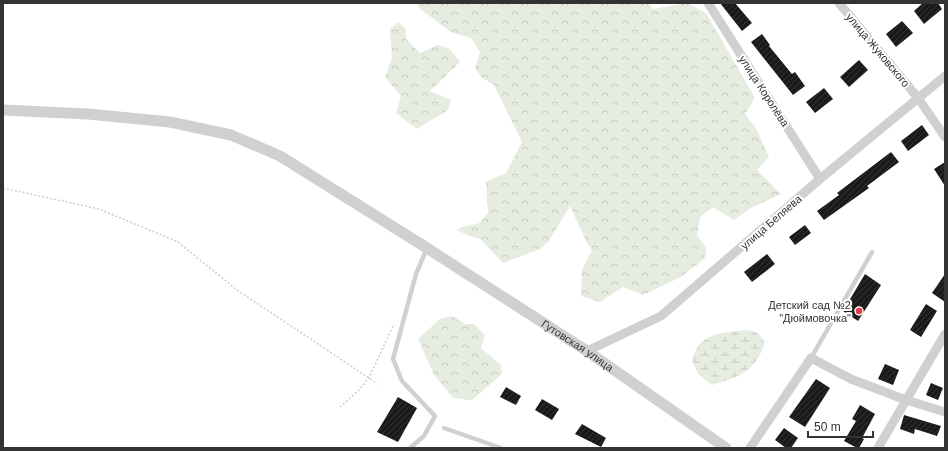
<svg xmlns="http://www.w3.org/2000/svg" width="948" height="451" font-family="Arial,sans-serif">
<defs>
<pattern id="forest-crowns" width="20" height="18" patternUnits="userSpaceOnUse"><rect width="20" height="18" fill="#e6ecdf"/><path d="M2 6a3 3 0 1 1 6 0M12 15a3 3 0 1 1 6 0" fill="none" stroke="#c6cbc0"/></pattern>
<pattern id="wetland-marsh" width="20" height="14" patternUnits="userSpaceOnUse"><rect width="20" height="14" fill="#e6ecdf"/><path d="M1 5h8M5 5V1M11 12h8M15 12V8" fill="none" stroke="#c6cbc0"/></pattern>
<pattern id="building-hatch" width="6" height="6" patternUnits="userSpaceOnUse"><rect width="6" height="6" fill="#1a1a1a"/><path d="M-1 1l2-2M0 6l6-6M5 7l2-2" fill="none" stroke="#333"/></pattern>
</defs>
<rect width="100%" height="100%" fill="#fff"/>
<!-- forest -->
<g fill="url(#forest-crowns)">
<polygon points="416,3 648,3 653,9 687,3 706,13 755,98 745,114 757,130 769,157 757,170 781,194 751,208 734,220 713,207 700,217 697,235 706,248 705,258 681,277 643,295 623,287 600,302 581,296 582,270 592,250 588,245 570,206 549,241 540,249 503,263 480,239 469,236 457,230 462,227 480,223 488,213 486,182 506,173 522,142 494,85 481,77 475,68 480,52 471,38 451,32 419,8"/>
<polygon points="398,22 406,29 406,39 420,53 438,45 450,49 460,62 430,91 451,100 448,110 417,129 396,113 401,96 385,77 392,58 390,29"/>
<polygon points="452,316 465,324 474,324 485,335 481,348 501,365 502,374 472,400 453,398 434,375 418,339 440,319"/>
</g>
<!-- wetland -->
<path fill="url(#wetland-marsh)" d="M 744,330 C 756,330 759,333 765,343 C 755,372 739,377 712,385 L 699,375 L 692,361 C 699,332 719,334 744,330 Z"/>
<!-- building -->
<g fill="url(#building-hatch)">
<polygon points="720,3 735,3 752,23 742,31"/>
<polygon points="923,3 938,3 942,9 924,24 914,11"/>
<polygon points="902,21 913,33 896,47 886,34"/>
<polygon points="762,34 770,45 769,46 792,74 795,72 805,86 793,95 751,42"/>
<polygon points="859,60 868,70 849,87 840,77"/>
<polygon points="824,88 833,99 815,113 806,102"/>
<polygon points="922,125 929,135 908,151 901,141"/>
<polygon points="891,152 899,162 867,186 869,188 824,220 817,211 839,195 837,193"/>
<polygon points="945,162 945,186 934,169"/>
<polygon points="805,225 811,233 795,245 789,237"/>
<polygon points="767,254 775,264 752,282 744,272"/>
<polygon points="865,274 881,285 858,321 843,311"/>
<polygon points="945,274 945,302 932,293"/>
<polygon points="926,304 937,311 921,337 910,330"/>
<polygon points="885,364 899,370 893,385 878,379"/>
<polygon points="816,379 830,388 805,427 789,417"/>
<polygon points="931,383 943,388 938,400 926,395"/>
<polygon points="506,387 521,396 516,405 500,397"/>
<polygon points="398,397 417,408 398,442 377,432"/>
<polygon points="542,399 559,409 552,420 535,410"/>
<polygon points="860,405 875,414 862,438 864,439 859,448 857,448 844,441 856,421 852,419"/>
<polygon points="904,415 941,426 937,436 915,429 914,434 900,429"/>
<polygon points="582,424 606,438 601,447 575,434"/>
<polygon points="784,428 798,438 791,448 786,448 775,440"/>
</g>
<g fill="none" stroke-linecap="round" stroke-linejoin="round">
<!-- path -->
<g stroke="#cdcdcd" stroke-width="1.5" stroke-dasharray="2 2" stroke-linecap="butt">
<polyline points="3,188 99,209 178,242 237,290 369,378 377,384"/>
<polyline points="340,407 359,390 369,378 393,326 395,325"/>
</g>
<!-- service -->
<g stroke="#d0d0d0" stroke-width="4.5">
<polyline points="811,358 872,252"/>
<polyline points="444,428 501,448"/>
<polyline points="410,448 424,436 435,416 402,381 393,359 416,274 427,248"/>
</g>
<!-- minor -->
<g stroke="#d0d0d0" stroke-width="9">
<polyline points="708,3 820,179"/>
<polyline points="839,3 918,98 945,137"/>
<polyline points="587,351 661,316 820,179 945,76"/>
<polyline points="750,448 811,358 851,379 906,400 945,412"/>
<polyline points="878,448 945,334"/>
</g>
<!-- tertiary -->
<path stroke="#d0d0d0" stroke-width="11" id="s1" d="M 3,110 L 88,114 L 170,122 L 231,135 L 280,156 L 427,248 L 587,351 L 726,448"/>
</g>
<!-- markers -->
<circle fill="#e63946" stroke="#fff" stroke-width="1.5" cx="859" cy="311" r="4"/>
<g text-anchor="middle" dominant-baseline="central" stroke-width="4" stroke-linejoin="round" paint-order="stroke">
<!-- street labels -->
<g font-size="11" fill="#333" stroke="#fff">
<text transform="translate(878 50) rotate(50)">улица Жуковского</text>
<text transform="translate(764 91) rotate(57)">улица Королёва</text>
<text transform="translate(771 222) rotate(-41)">улица Беляева</text>
<text stroke="none"><textPath href="#s1" startOffset="636">Гутовская улица</textPath></text>
</g>
<!-- poi labels -->
<g font-size="11" fill="#333" stroke="#fff" text-anchor="end">
<text x="851" y="305">Детский сад №2<tspan x="851" dy="13">"Дюймовочка"</tspan></text>
</g>
</g>
<!-- border -->
<rect width="948" height="451" fill="none" stroke="#333333" stroke-width="8"/>
<!-- scale -->
<path d="M808 431v6h65v-6" fill="none" stroke="#333333" stroke-width="2"/>
<text x="814" y="431" font-size="12" fill="#333333" stroke="#ffffff" stroke-width="3" paint-order="stroke">50 m</text>
</svg>
